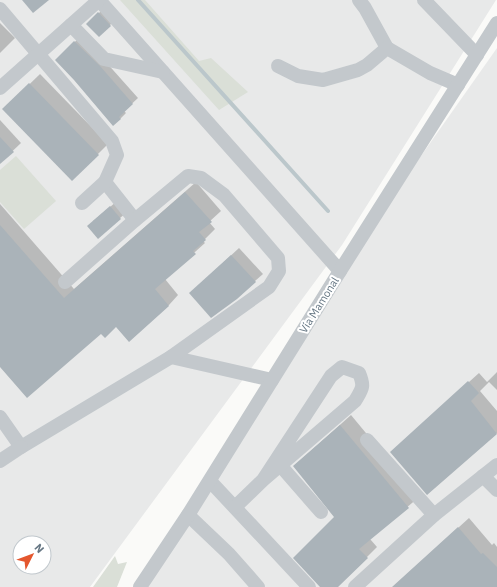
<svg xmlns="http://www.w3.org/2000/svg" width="497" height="587" font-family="'IBM Plex Sans',sans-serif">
<rect width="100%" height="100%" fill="#fafaf8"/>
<!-- built -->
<g fill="#e8e9e9" fill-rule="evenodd">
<path d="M 0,0 L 496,0 L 342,245 L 90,587 L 0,587 ZM 20,543 L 44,543 L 44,567 L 20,567 Z"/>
<polygon points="497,48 497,587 141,587 340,271"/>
</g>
<!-- green -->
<g fill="#dadfd7">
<polygon points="120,0 145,0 199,61 211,58 248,92 219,110"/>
<polygon points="16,156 56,201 24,229 0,202 0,170"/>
<polygon points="115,556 118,564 127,562 117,587 93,587"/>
</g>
<!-- shadow -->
<g fill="#0003">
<polygon points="104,8 115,20 99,36 88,24"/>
<polygon points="0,23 15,38 0,53"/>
<polygon points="80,37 105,61 138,98 124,111 126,113 120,119 56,60"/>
<polygon points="40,74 108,144 72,180 4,109"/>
<polygon points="0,120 21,143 0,163"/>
<polygon points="196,182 221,211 209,222 215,229 203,241 205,243 165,279 178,295 169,305 129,340 116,326 101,332 0,365 0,204 74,289"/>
<polygon points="116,202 126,213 120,218 93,221"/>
<polygon points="239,248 263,274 255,281 198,286"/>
<polygon points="497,372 497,390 489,382 480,391 497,411 497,433 427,493 401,443 479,373 487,382"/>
<polygon points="351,415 419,497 370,539 377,547 337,587 322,587 336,517 294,466"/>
<polygon points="469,518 492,545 494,543 497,547 497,587 393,587"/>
</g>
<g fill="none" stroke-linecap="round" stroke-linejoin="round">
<!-- stream -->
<polyline stroke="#bbc7cb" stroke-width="4" points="138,0 328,211"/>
</g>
<!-- building -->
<g fill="#aab3b9">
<polygon points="22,0 49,0 33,13"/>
<polygon points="98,12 111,26 99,37 86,24"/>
<polygon points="74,41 100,66 133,104 119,117 121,119 113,126 74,80 55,60"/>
<polygon points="29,83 99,155 72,181 2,109"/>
<polygon points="0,137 14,152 0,164"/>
<polygon points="185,192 212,222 199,232 206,240 193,251 196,254 155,289 169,306 129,342 116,327 105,338 101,334 27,398 0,367 0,225 64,298"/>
<polygon points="110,206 121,219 98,239 87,226"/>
<polygon points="231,255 256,282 237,299 211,318 189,293"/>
<polygon points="468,381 479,393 471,401 497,434 427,495 390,452"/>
<polygon points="340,425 409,508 359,549 368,558 338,587 320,587 293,558 334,517 293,466"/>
<polygon points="458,527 481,554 483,553 497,567 497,587 392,587"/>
</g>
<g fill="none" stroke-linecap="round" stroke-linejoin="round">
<!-- minor -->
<g stroke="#c3c8cc" stroke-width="14">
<polyline points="99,0 340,271"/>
<polyline points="359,0 365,8 387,48"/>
<polyline points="424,0 477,55"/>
<polyline points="0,9 112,141 117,155 105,182 135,220"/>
<polyline points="71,25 104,59 163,72"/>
<polyline points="278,66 298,76 323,80 358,70 367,65 387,48 430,73 458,85"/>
<polyline points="0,88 99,0"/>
<polyline points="82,203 105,182"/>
<polyline points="171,357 272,380"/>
<polyline points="0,417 21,447 171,357 269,287 279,271 278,258 224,195 201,178 188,176 135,220 65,282"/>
<polyline points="367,440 434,515"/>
<polyline points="0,461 21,447"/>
<polyline points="280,465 321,512"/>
<polyline points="483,476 497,490"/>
<polyline points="210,481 309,587"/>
<path d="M 235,507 L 263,480 L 331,376 L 342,367 L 359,373 C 365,387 362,389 355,401 L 263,480"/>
<polyline points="188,515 229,554 258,587"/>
<polyline points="140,587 188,515 340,271 497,23"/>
<polyline points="355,587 434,515 497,465"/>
</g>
</g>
<g text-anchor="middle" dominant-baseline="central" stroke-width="4" stroke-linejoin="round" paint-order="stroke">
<!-- street labels -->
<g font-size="11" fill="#657683" stroke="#fff">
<text transform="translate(319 305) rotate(-58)">Vía Mamonal</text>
</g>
</g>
<!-- north arrow -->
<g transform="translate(32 555) rotate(48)"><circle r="19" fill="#ffffff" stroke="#c1c8cd"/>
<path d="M0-3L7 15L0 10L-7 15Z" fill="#e4572e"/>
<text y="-6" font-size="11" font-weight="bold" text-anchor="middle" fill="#657683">N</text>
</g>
</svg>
